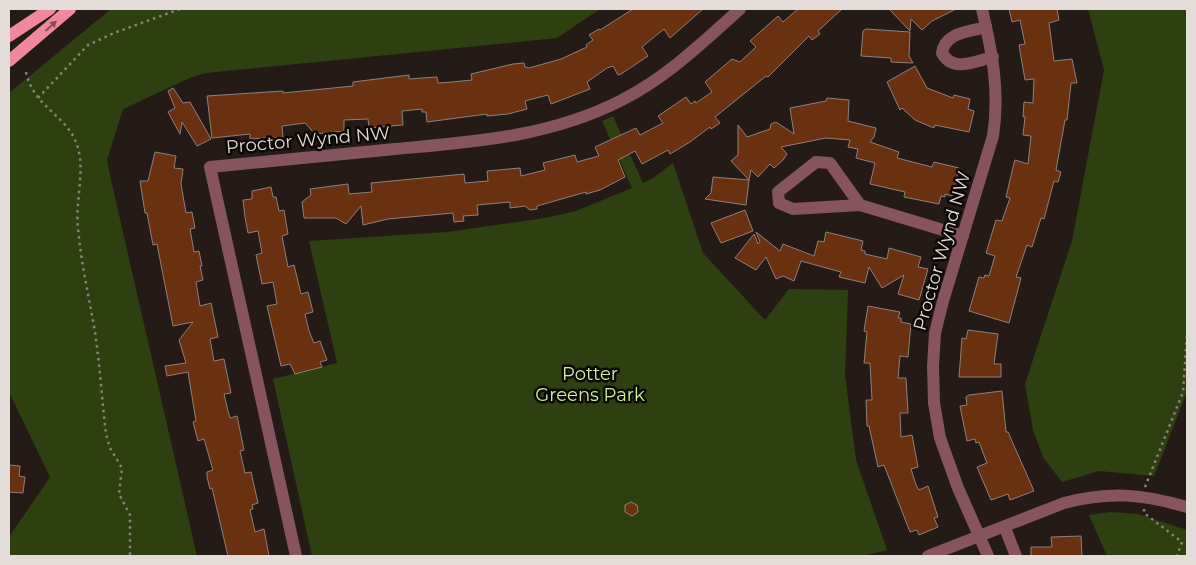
<svg xmlns="http://www.w3.org/2000/svg" width="1196" height="565" font-family="Montserrat,sans-serif">
<rect width="100%" height="100%" fill="#251b16"/>
<!-- green -->
<g fill="#2e400f">
<polygon points="111,9 600,9 557,38 206,73 192,77 123,109 107,160 109,171 197,556 9,556 9,537 50,477 9,392 9,93"/>
<polygon points="1088,9 1187,9 1187,392 1154,476 1099,471 1062,482 1043,457 1033,430 1025,384 1072,241 1104,70"/>
<polygon points="613,116 643,183 653,178 673,163 703,253 765,320 789,289 848,290 845,375 856,460 887,550 863,556 312,556 273,379 337,363 309,241 447,232 545,218 576,211 632,188 602,121"/>
<polygon points="1110,512 1138,514 1187,530 1187,556 1107,556 1089,515"/>
</g>
<!-- building -->
<g fill="#6a3111" stroke="#8d807b">
<polygon points="633,9 703,9 670,38 664,29 648,42 642,47 648,56 621,74 618,75 613,66 607,68 587,82 590,89 551,104 548,95 525,101 527,109 508,114 487,116 487,114 427,122 426,112 422,112 422,109 402,111 403,125 369,128 368,119 344,120 344,131 315,134 305,123 282,126 283,137 250,139 250,134 212,138 207,96 283,91 283,93 353,86 353,82 409,75 409,79 437,77 438,83 452,82 472,80 471,74 513,64 524,63 525,67 529,68 561,59 587,47 586,45 593,40 589,35 599,29 600,30"/>
<polygon points="798,9 842,9 818,31 820,34 812,40 809,36 768,77 766,76 715,117 720,123 711,129 710,127 690,142 670,154 668,150 642,164 635,151 618,160 625,177 600,190 586,194 586,192 537,206 537,209 530,210 525,206 510,208 510,202 477,205 478,215 463,216 464,221 454,222 453,213 388,219 363,225 361,206 346,224 336,218 304,218 302,202 311,195 310,189 348,184 349,194 372,192 371,183 464,174 465,183 488,181 487,171 520,168 521,176 545,170 543,163 575,155 577,162 599,156 595,147 636,128 640,135 663,123 658,116 686,97 691,104 695,101 696,103 712,92 705,82 732,59 740,62 756,47 750,41 778,16 783,22"/>
<polygon points="889,9 956,9 932,21 922,30 911,19 910,31"/>
<polygon points="1009,9 1057,9 1059,20 1049,23 1054,61 1072,59 1077,83 1071,83 1067,120 1065,120 1056,170 1061,172 1058,182 1054,181 1044,219 1041,218 1032,247 1027,245 1016,277 1021,278 1009,323 969,311 979,277 984,278 985,275 989,276 995,256 986,253 996,220 1002,221 1010,198 1006,197 1014,163 1015,160 1028,164 1031,136 1023,135 1025,117 1023,117 1024,102 1033,103 1034,79 1025,80 1019,45 1025,44 1020,20 1012,22"/>
<polygon points="866,29 910,32 909,56 913,63 891,62 891,58 861,56 863,31"/>
<polygon points="915,66 927,88 953,98 954,95 970,99 968,109 974,111 969,132 935,125 934,128 915,120 902,108 900,110 887,82"/>
<polygon points="173,88 183,103 190,102 211,139 197,146 182,122 180,134 168,112 175,108 168,91"/>
<polygon points="827,98 849,100 848,121 876,128 874,137 870,142 899,152 897,158 932,167 934,162 959,168 952,196 945,194 945,197 941,196 939,204 904,197 905,192 870,184 875,163 856,158 858,149 848,147 850,140 826,138 781,147 787,154 783,160 774,168 770,164 758,177 751,170 749,180 731,161 738,155 738,125 747,137 770,129 771,124 776,122 794,134 790,108 826,101"/>
<polygon points="155,152 176,156 174,168 183,169 181,184 186,213 192,212 195,228 190,229 194,252 199,251 202,266 200,266 203,280 196,282 200,306 211,303 218,337 210,339 214,361 224,359 231,393 224,394 228,411 230,418 237,416 244,450 240,451 245,473 251,472 258,503 252,505 253,509 250,510 255,532 264,529 269,556 228,556 212,488 210,489 207,477 207,472 213,470 204,439 198,441 193,422 196,421 188,372 167,376 165,366 186,363 179,340 193,322 173,326 157,244 153,245 147,213 145,213 140,181 148,181"/>
<polygon points="713,177 749,180 746,205 705,199 711,193"/>
<polygon points="271,187 273,197 276,197 279,211 284,210 288,234 282,236 288,267 294,265 301,294 308,292 313,312 305,314 309,331 314,343 320,341 327,360 320,362 322,367 295,374 290,364 281,366 267,306 277,304 273,282 262,284 256,255 262,253 258,231 248,233 245,217 243,200 252,199 252,191"/>
<polygon points="745,210 753,231 721,243 711,223"/>
<polygon points="756,232 780,251 783,244 814,256 818,241 824,242 826,232 863,241 861,250 865,251 865,254 887,259 889,248 921,257 918,267 928,269 919,300 898,294 904,275 882,288 869,267 865,283 839,277 841,272 801,261 794,281 783,276 776,279 766,257 756,270 735,258 754,234 758,244 760,242"/>
<polygon points="868,306 900,312 898,318 901,318 901,322 911,324 908,357 900,356 898,378 906,378 908,413 900,413 901,437 912,435 918,467 911,469 916,485 919,490 928,486 938,517 934,518 938,527 919,535 917,530 910,532 884,465 878,467 869,426 867,426 866,400 872,400 870,363 864,363 867,332 864,331"/>
<polygon points="968,330 998,334 994,364 1001,364 1001,377 959,377 962,338 966,339"/>
<polygon points="1002,391 1006,432 1008,432 1034,491 1010,500 1008,494 991,500 977,467 987,463 979,442 976,443 975,439 967,441 960,406 967,405 966,397 969,395"/>
<polygon points="9,465 20,466 19,476 25,477 23,493 9,492"/>
<polygon points="631,502 637,505 638,512 632,516 625,512 625,505"/>
<polygon points="1081,536 1082,556 1031,556 1031,547 1052,547 1051,537"/>
</g>
<g fill="none" stroke-linecap="round" stroke-linejoin="round">
<!-- path -->
<g stroke="#8a827e" stroke-width="2.5" stroke-dasharray="2.5 4" stroke-linecap="butt">
<path d="M 26,72 C 34,109 69,115 78,148 C 85,173 75,202 78,228 C 81,263 89,297 95,332 C 100,366 102,401 106,434 L 110,448 L 122,468 L 119,494 L 130,515 L 130,556"/>
<polyline points="38,98 88,45 114,33 180,9"/>
<polyline points="1145,487 1183,392 1187,334"/>
<polyline points="1144,509 1144,513 1182,542 1177,556"/>
</g>
<!-- minor -->
<g stroke="#86545e" stroke-width="12">
<path d="M 982,9 C 992,52 1000,91 993,136 L 943,301 L 935,333 L 933,366 L 934,403 L 940,438 L 958,488 L 988,556"/>
<path d="M 986,27 C 969,32 945,32 942,53 C 953,73 975,61 993,57"/>
<polyline points="860,205 830,163 816,162 778,192 779,203 793,209 860,205 963,236"/>
<polyline points="1005,528 1016,556"/>
<path d="M 296,556 L 210,167 C 272,161 334,155 395,149 C 473,142 549,137 620,101 C 666,78 702,43 740,9"/>
<path d="M 928,556 L 1064,503 C 1110,491 1142,494 1187,507"/>
</g>
<!-- major -->
<g stroke="#f188a0" stroke-width="12">
<polyline points="9,36 50,9"/>
<polyline points="9,61 70,9"/>
</g>
</g>
<!-- one-way arrows -->
<defs><path id="oneway-solid" d="M-6-.8H1V-3.2L6.5 0L1 3.2V.8H-6Z" transform="scale(1.25)"/></defs>
<use fill="#8a4e5a" href="#oneway-solid" transform="translate(51 26) rotate(-42)"/>
<g text-anchor="middle" dominant-baseline="central" stroke-width="5" stroke-linejoin="round" paint-order="stroke">
<!-- street labels -->
<g font-size="18" fill="#e3dcd9" stroke="#0b0705">
<text transform="translate(308 140) rotate(-5)">Proctor Wynd NW</text>
<text transform="translate(942 251) rotate(-74)">Proctor Wynd NW</text>
</g>
<!-- park labels -->
<g font-size="18" fill="#cdf399" stroke="#0b0705">
<text x="590" y="374">Potter<tspan x="590" dy="21">Greens Park</tspan></text>
</g>
</g>
<!-- border -->
<rect width="1196" height="565" fill="none" stroke="#e3dcd9" stroke-width="20"/>
</svg>
